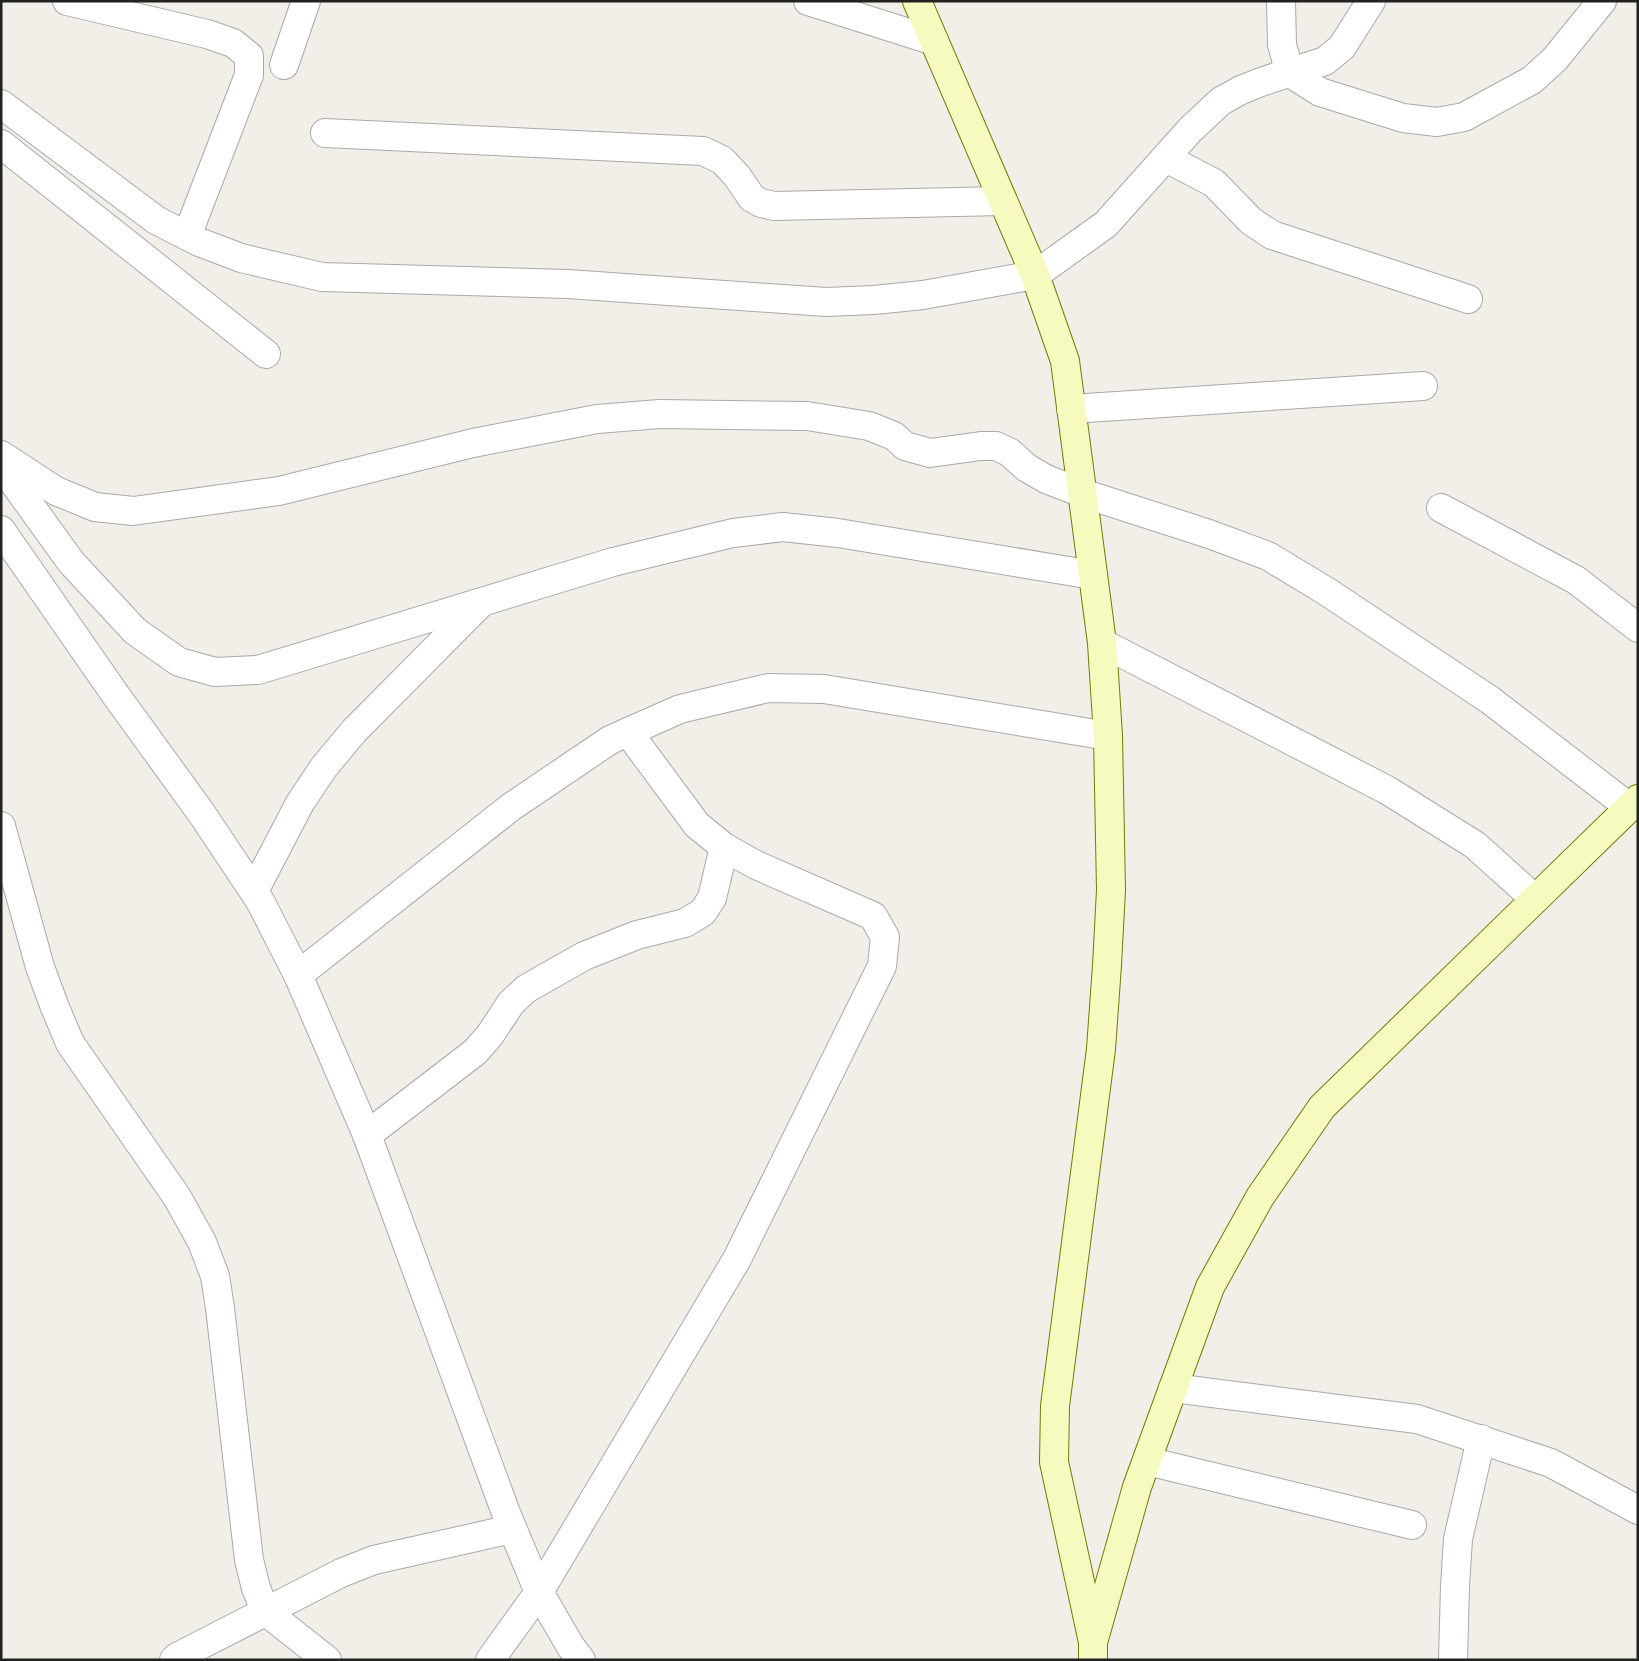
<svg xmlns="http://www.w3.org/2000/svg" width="1639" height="1661" font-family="Quicksand,sans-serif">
<rect width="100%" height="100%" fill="#f2efe9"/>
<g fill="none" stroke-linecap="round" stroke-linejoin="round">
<defs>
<g id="street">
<polyline points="67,1 207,34 233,43 249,56 249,75 187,236"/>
<polyline points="808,1 934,41"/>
<polyline points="1281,1 1282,45 1290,73 1320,92 1403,118 1437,122 1464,117 1532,80 1555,59 1602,1"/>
<polyline points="284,65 306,1"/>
<polyline points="1,104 156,220 199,242 241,258 322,277 568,284 826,302 874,300 923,295 1035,275 1106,224 1190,130 1221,101 1241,90 1261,82 1325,61 1342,47 1371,1"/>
<polyline points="325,133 703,151 722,160 737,176 752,198 761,203 774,206 1003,201"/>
<polyline points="1,144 266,354"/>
<polyline points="1166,158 1214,183 1251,221 1272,235 1468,299"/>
<polyline points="1071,409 1423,386"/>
<polyline points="1,455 56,491 95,507 133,511 279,491 473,443 597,419 660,414 807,416 869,426 894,436 905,446 930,453 981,446 996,446 1009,452 1027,468 1046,479 1082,493 1209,534 1268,556 1326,591 1490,700 1629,807"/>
<polyline points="1,465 71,562 135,631 179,662 215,672 258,670 613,562 733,533 783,527 838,533 1093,575"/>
<polyline points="1441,508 1576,580 1638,628"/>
<polyline points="1,530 115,694 202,814 260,901 298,975 367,1135 506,1513 539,1592 571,1647 581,1660"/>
<polyline points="1102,643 1387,790 1475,845 1535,899"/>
<polyline points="1,826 40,967 54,1005 70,1043 177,1197 202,1242 215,1276 220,1308 249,1560 256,1588 265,1611 327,1660"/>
<polyline points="254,891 300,803 324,767 354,731 480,604"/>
<polyline points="298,975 511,807 610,740 680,709 768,688 824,689 1108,736"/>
<polyline points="367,1135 475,1052 490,1035 511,1003 526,989 584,956 637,935 685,923 703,912 712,898 724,847"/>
<polyline points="1173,1388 1417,1419 1551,1463 1638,1510"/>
<polyline points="1147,1461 1412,1525"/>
<polyline points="174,1660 177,1657 341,1573 374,1560 512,1529"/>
<polyline points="490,1660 539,1592 737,1259 882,966 885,937 873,916 756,865 724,847 697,825 628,732"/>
<polyline points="1453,1660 1455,1586 1458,1539 1481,1439"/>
</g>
<g id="secondary">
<polyline points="917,1 1035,275 1065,361 1102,643 1108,736 1111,890 1107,965 1101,1049 1055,1406 1054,1462 1093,1642 1093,1660"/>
<polyline points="1094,1639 1137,1487 1210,1287 1260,1197 1322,1107 1638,799"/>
</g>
</defs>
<!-- street casing -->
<use href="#street" stroke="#a9a9a9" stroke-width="30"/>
<!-- secondary casing -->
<use href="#secondary" stroke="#707d05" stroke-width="30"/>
<!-- street -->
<use href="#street" stroke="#fff" stroke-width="28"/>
<!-- secondary -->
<use href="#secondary" stroke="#f7fabf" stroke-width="28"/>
</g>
<!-- border -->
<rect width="1639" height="1661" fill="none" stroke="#222222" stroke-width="5"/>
</svg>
